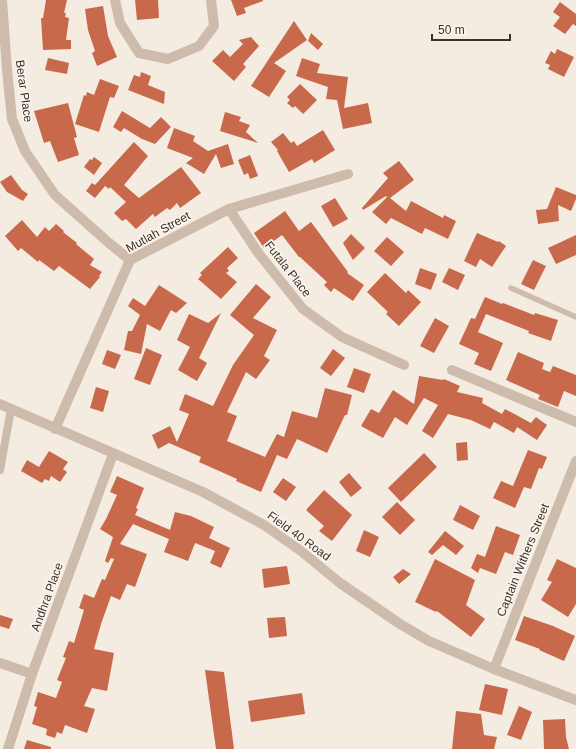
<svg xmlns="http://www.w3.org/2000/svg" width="576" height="749" font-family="Helvetica,sans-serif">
<rect width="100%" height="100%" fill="#f4ebe1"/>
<!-- building -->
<g fill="#c8694b">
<polygon points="46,0 67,0 64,13 66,13 65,17 69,18 66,40 71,40 71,49 43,50 41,18 43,18"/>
<polygon points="135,0 158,0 159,18 137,20"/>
<polygon points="231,0 263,0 263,1 244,8 246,13 237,16"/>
<polygon points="560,2 576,14 576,26 573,24 565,34 553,26 560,17 553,12"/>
<polygon points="103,6 108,36 117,57 97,66 92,53 95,51 88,30 85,9"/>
<polygon points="294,21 307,40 274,63 286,71 269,97 251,86"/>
<polygon points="311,33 323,44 318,50 308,41"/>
<polygon points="251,37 259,46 243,64 246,67 234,81 212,61 223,50 230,57 243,44 239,40"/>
<polygon points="557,49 574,57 564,77 548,69 550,65 545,63 551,51 555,54"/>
<polygon points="48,58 69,63 67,74 45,70"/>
<polygon points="302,58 320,64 317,73 348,77 344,108 368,103 372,123 343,129 337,100 326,99 328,87 296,76"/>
<polygon points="141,72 151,76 148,85 165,92 164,104 128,90 134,75 140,77"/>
<polygon points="100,79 119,86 114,98 110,97 99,132 75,124 84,95 86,96 87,92 94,95"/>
<polygon points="300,84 317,100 303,114 295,106 293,108 287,103 290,100 287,97"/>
<polygon points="68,103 77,137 74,138 79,155 58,162 50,141 44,143 34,111"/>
<polygon points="122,111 150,128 161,117 171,127 155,144 142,139 124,128 121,132 113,127"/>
<polygon points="225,112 241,117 239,121 250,125 246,132 258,143 220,131"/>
<polygon points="174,128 195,136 193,141 208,151 228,144 234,164 221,168 216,154 204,174 186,163 193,158 167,148"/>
<polygon points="323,130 335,150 314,163 312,159 289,172 277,151 278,150 271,142 283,133 291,143 294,141 297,146"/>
<polygon points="134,142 148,156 124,185 139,198 181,167 201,193 180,208 177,203 170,210 167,208 155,217 153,214 136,229 126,219 122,221 114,213 126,202 110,187 109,189 105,186 95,198 86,191 92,183 95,185"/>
<polygon points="250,155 258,176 250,179 248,173 244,175 238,160"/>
<polygon points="94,157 102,163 94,175 84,167 90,159 92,160"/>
<polygon points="399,161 414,180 390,198 406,211 411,201 443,218 444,215 456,221 448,239 425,228 422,234 391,218 386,224 372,212 387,197 386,196 363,210 362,208 388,178 383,173"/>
<polygon points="11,175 22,190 28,194 23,201 7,192 0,182"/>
<polygon points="556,187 576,195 576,199 571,211 558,205 559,221 538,224 536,210 547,209"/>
<polygon points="335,198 348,219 333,227 321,206"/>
<polygon points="285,211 299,231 311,222 348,272 347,273 364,285 353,301 334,288 331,292 324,285 327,282 300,257 299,257 282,235 264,248 254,233"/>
<polygon points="22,220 37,237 45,227 49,231 56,224 64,231 63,232 77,243 76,244 94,259 90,265 102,272 99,276 100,277 90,289 59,266 54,271 39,260 38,262 21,248 18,251 5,236"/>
<polygon points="477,233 498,242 499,241 506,246 492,267 480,259 476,267 464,261"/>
<polygon points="351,234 365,248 353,260 343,243"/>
<polygon points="576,235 576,255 556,264 548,248"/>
<polygon points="387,237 404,252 391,266 374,251"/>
<polygon points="228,247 238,258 227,268 229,271 226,273 237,282 221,299 198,279 202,275 200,273"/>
<polygon points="533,260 546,266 534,290 521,284"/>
<polygon points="420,268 437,274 431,290 415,284"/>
<polygon points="449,268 465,275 458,290 442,282"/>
<polygon points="385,273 406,293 408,290 421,302 399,326 386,314 388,312 367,292"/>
<polygon points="256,284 271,297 253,318 277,330 264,356 270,360 256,379 246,372 227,412 237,416 227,441 265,457 277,434 284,437 292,411 317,418 325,388 352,395 347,415 345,415 327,453 297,439 287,459 277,455 261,492 236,481 237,479 199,462 201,457 169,443 158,449 152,435 170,426 177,442 189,414 179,410 185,394 213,406 233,365 254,335 230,315"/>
<polygon points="159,285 187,303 176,313 171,310 160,331 147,324 141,354 124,350 128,331 132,331 140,315 128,306 133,298 145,306"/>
<polygon points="485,297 502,304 503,303 534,315 535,313 558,320 551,341 528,333 529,331 486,314 478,332 503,343 491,371 474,364 479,353 459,344 471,318 475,319"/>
<polygon points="221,313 199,358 207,363 197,381 178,370 190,347 177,340 189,314 208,323"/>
<polygon points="435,318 449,326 434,353 420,346"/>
<polygon points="146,348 162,355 150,385 134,379"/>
<polygon points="333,349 345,358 331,376 320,368"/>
<polygon points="107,350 121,355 115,369 102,364"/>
<polygon points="518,352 544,363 542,369 550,372 553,366 576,375 576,396 564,391 558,407 538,399 540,395 506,380"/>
<polygon points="354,368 371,374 364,393 347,387"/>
<polygon points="419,376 443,380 444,379 460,386 457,392 483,398 482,403 502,414 505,409 531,423 536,417 547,425 537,440 517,427 514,433 494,422 490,429 471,420 448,414 433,438 422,431 438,405 424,398 407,425 395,417 383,438 361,426 371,409 379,413 393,390 414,404"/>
<polygon points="96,387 109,391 103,412 90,408"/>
<polygon points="467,442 468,460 457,461 456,443"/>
<polygon points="528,450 547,457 542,469 539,468 531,489 524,487 515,508 493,498 501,481 513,486"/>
<polygon points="49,451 68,462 63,469 67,472 60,482 51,476 49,481 45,479 42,483 21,471 27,460 39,467"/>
<polygon points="424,453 437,467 401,502 388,488"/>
<polygon points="349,473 362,488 351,497 339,482"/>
<polygon points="117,476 144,488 136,508 138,509 135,515 170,530 175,512 191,516 214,527 209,538 230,548 221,568 210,563 215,551 195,543 188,561 164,552 169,539 133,524 120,544 147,554 135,587 127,584 120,600 111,596 101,624 94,649 114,653 107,691 92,688 84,706 95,709 87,733 65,725 62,734 57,732 55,738 46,735 47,729 32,724 37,707 34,706 38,692 56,698 62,682 57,680 66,658 63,657 69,641 74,643 84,610 79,608 84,594 94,598 102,579 105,580 114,559 111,558 108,563 105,561 113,537 100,529 106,519 117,495 110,492"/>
<polygon points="283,478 296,487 286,501 273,492"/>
<polygon points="324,490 352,515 332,541 319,531 324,526 306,510"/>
<polygon points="397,502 415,520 400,535 382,517"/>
<polygon points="460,505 480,516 473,530 453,520"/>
<polygon points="496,526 520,535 513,555 505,552 496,574 480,568 478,573 471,568 477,554 485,557"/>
<polygon points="364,530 379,537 370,557 356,551"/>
<polygon points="445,531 464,546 456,555 443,545 432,555 428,552"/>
<polygon points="435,559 475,580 466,605 485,619 471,637 437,611 436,612 415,602"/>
<polygon points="557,559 576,568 576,604 568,617 541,600 552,582 547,580"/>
<polygon points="287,566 290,584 264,588 262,569"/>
<polygon points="403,569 411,574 399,584 393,577"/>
<polygon points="0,615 13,619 9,629 0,626"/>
<polygon points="524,616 553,626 575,636 564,661 539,650 540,649 515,640"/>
<polygon points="285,617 287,636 269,638 267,618"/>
<polygon points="205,670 224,672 234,749 216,749"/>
<polygon points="485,684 508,689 502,715 479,710"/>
<polygon points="302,693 305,714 251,722 248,701"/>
<polygon points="519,706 532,712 521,740 507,735"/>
<polygon points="456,711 481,714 484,735 497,737 494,749 452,749"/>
<polygon points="565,719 566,737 569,749 544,749 543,720"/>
<polygon points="27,740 51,747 51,749 24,749"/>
</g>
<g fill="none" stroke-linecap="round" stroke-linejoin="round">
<!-- service -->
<polyline stroke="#cdbbac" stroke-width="5.5" points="511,288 576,317"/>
<!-- pedestrian -->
<polyline stroke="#cdbbac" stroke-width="8" points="0,470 11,409"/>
<!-- minor -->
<g stroke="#cdbbac" stroke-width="10">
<polyline points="2,0 7,70 12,119 25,151 55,195 109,243 130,260"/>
<polyline points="115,0 120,23 139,53 168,59 199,46 214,26 211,0"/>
<polyline points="229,209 259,254 303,309 342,337 404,365"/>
<polyline points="452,370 576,422"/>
<polyline points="55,429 130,260 229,209 348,174"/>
<polyline points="0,663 32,674"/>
<polyline points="494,669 576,461"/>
<polyline points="8,749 32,674 113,454"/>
</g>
<!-- tertiary -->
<polyline stroke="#cdbbac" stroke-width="10" points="0,404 203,492 264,525 301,551 340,583 400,624 429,641 494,669 576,700"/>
</g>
<g text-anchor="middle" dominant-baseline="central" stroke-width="3.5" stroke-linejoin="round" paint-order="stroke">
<!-- street labels -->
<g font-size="12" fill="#3b302b" stroke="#fbf5ee">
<text transform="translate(24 91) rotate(82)">Berar Place</text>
<text transform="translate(158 232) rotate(-29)">Mutlah Street</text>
<text transform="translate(288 269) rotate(52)">Futala Place</text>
<text transform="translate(299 536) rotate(36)">Field 40 Road</text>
<text transform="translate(523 560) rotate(-68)">Captain Withers Street</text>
<text transform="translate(47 597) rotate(-70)">Andhra Place</text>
</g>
</g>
<!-- scale -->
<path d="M432 34v6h78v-6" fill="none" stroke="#3b302b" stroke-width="2"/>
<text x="438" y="34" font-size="12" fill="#3b302b" stroke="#fbf5ee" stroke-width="3" paint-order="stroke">50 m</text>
</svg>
